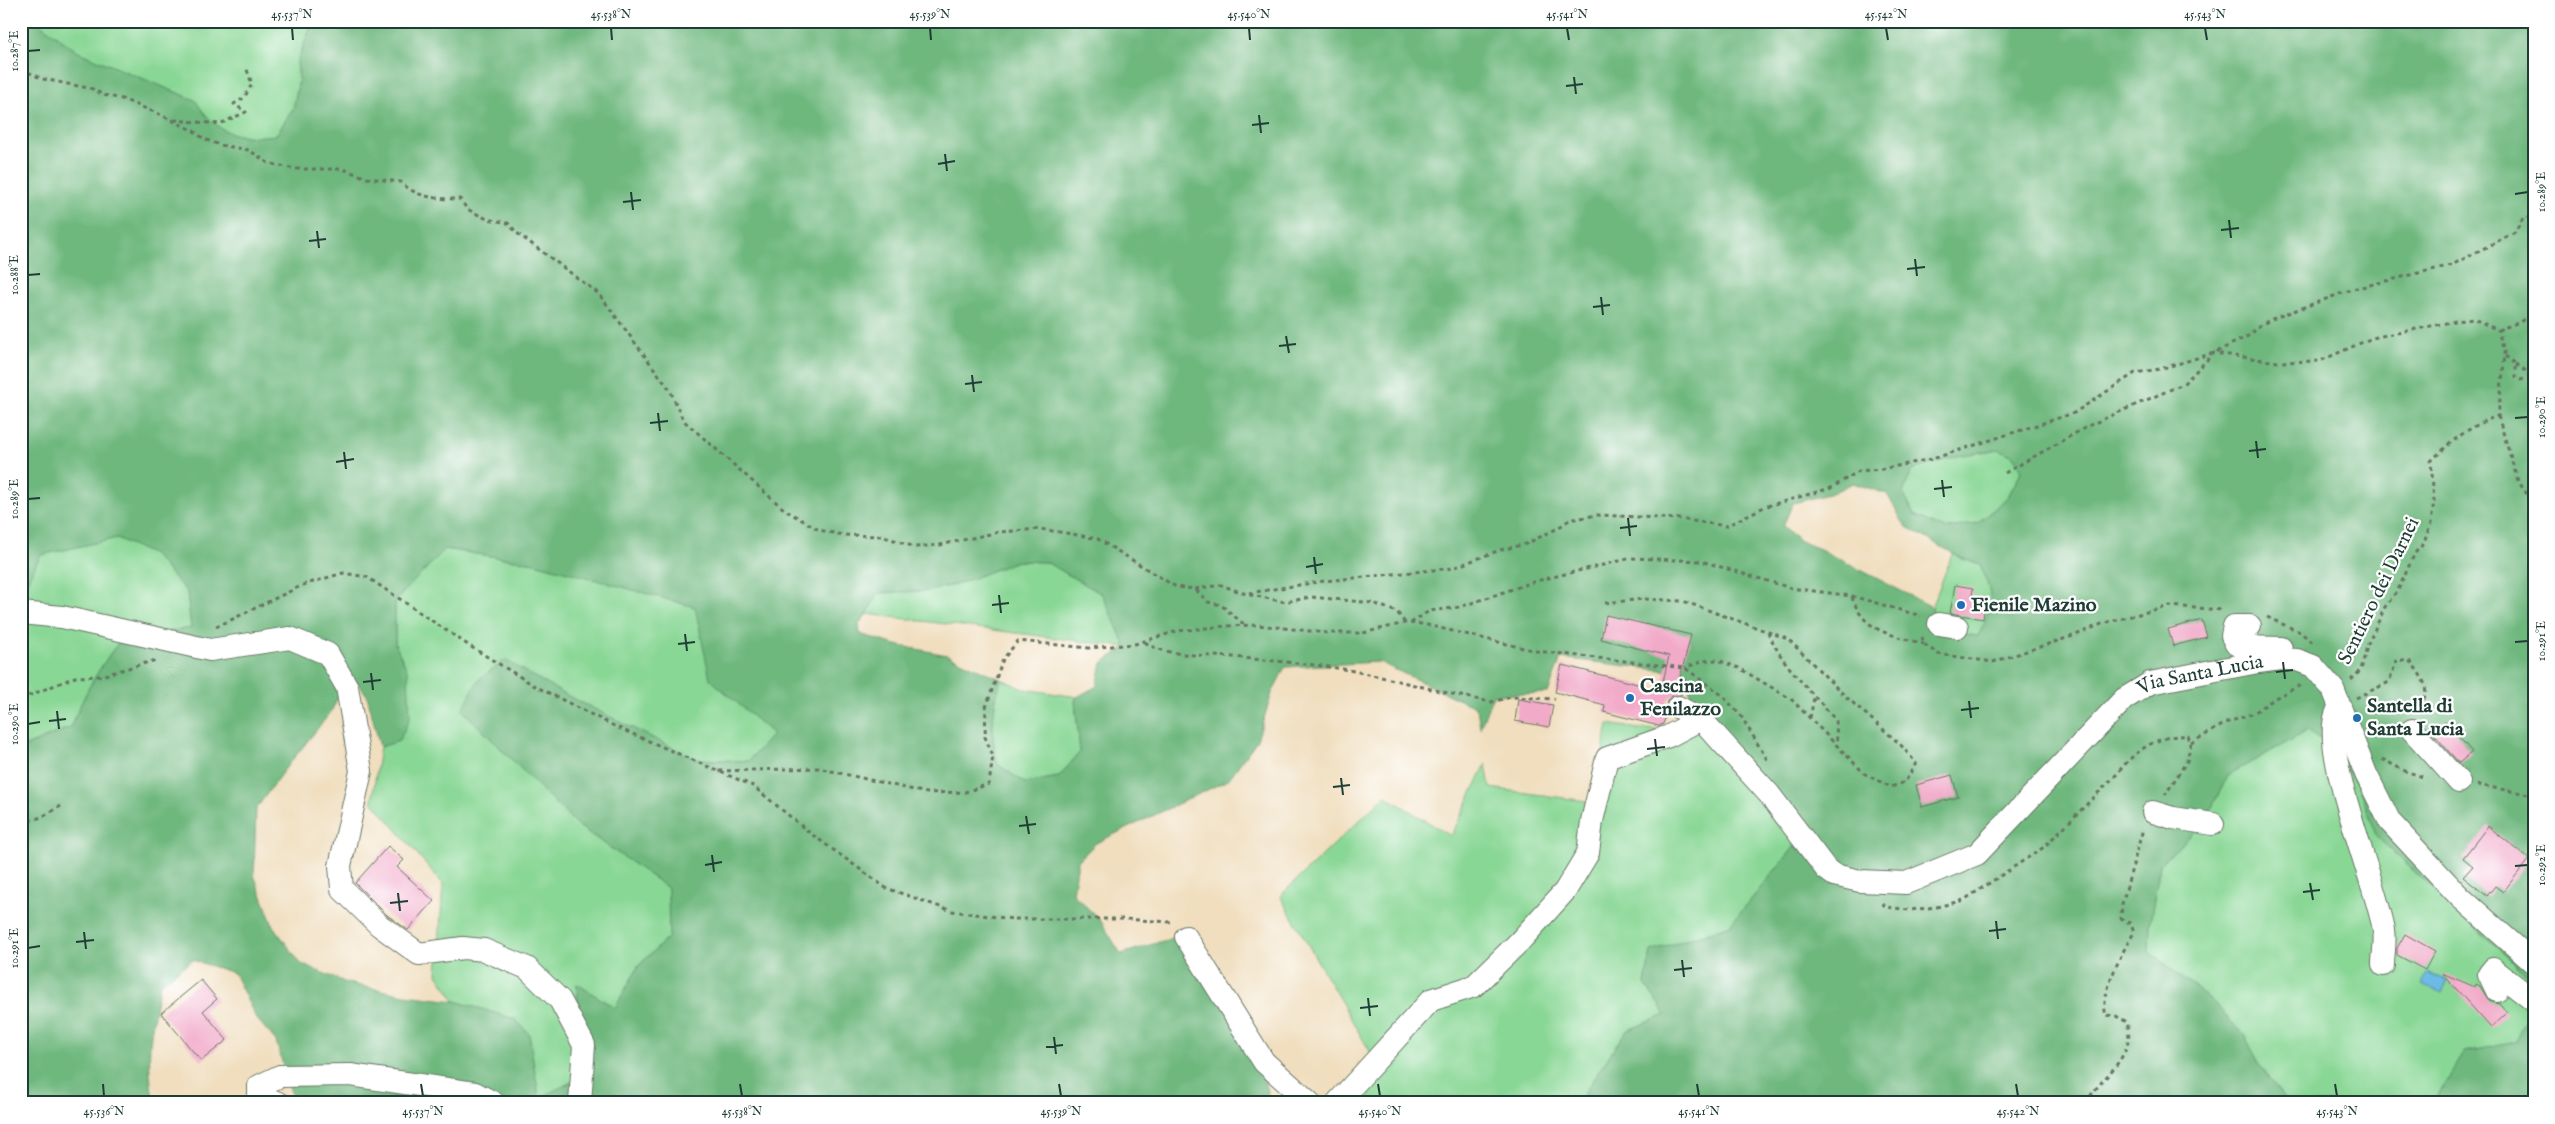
<svg xmlns="http://www.w3.org/2000/svg" width="2555" height="1124" font-family="'IM FELL English',serif">
<rect width="100%" height="100%" fill="#fff"/>
<filter id="ink" filterUnits="userSpaceOnUse"><feTurbulence type="fractalNoise" baseFrequency=".02" numOctaves="2"/><feDisplacementMap in="SourceGraphic" scale="10" xChannelSelector="R" yChannelSelector="G"/><feConvolveMatrix kernelMatrix="1 2 1 2 8 2 1 2 1" color-interpolation-filters="sRGB"/></filter>
<filter id="wash" filterUnits="userSpaceOnUse"><feTurbulence type="fractalNoise" baseFrequency=".0096" numOctaves="4" result="noise"/><feDisplacementMap in="SourceGraphic" scale="20" xChannelSelector="R" yChannelSelector="G"/><feGaussianBlur stdDeviation="1.12" result="paint"/><feColorMatrix in="noise" values="0 0 0 0 0 0 0 0 0 0 0 0 0 0 0 0 0 1.4 0 .05"/><feComposite in="paint" operator="in"/></filter>
<g filter="url(#wash)">
<rect width="100%" height="100%" fill="#f0debe"/>
<!-- green -->
<g fill="#89d795" stroke="#548a64">
<path d="M 36,21 L 313,21 L 297,62 L 299,80 L 293,109 L 276,135 C 237,140 216,134 195,100 L 78,52 Z"/>
<polygon points="1999,449 2013,456 2022,470 2008,497 1978,523 1944,529 1914,515 1903,493 1911,470 1957,456"/>
<path d="M 117,538 L 154,555 L 187,592 L 191,629 L 156,633 L 127,632 C 102,662 85,691 71,727 L 21,748 L 21,592 L 41,555 Z"/>
<polygon points="444,549 535,563 696,607 711,679 774,734 748,761 695,759 566,695 505,661 462,710 576,824 668,888 669,937 639,965 615,1008 577,984 582,1077 539,1098 529,1034 514,1019 455,1001 437,974 443,884 372,801 380,747 399,741 408,672 395,644 395,601"/>
<path d="M 1953,552 L 1963,559 L 1980,565 C 1994,596 1994,606 1978,636 L 1935,630 L 1932,607 Z"/>
<polygon points="1017,561 1046,562 1102,594 1126,647 867,614 877,593 926,591 958,584"/>
<path d="M 1001,679 L 1024,689 L 1077,697 L 1075,701 L 1080,752 L 1059,777 L 1025,783 L 998,765 C 990,735 992,709 1001,679 Z"/>
<polygon points="1685,721 1726,743 1801,840 1729,926 1651,951 1645,984 1666,1015 1626,1031 1584,1093 1585,1103 1338,1103 1376,1062 1280,896 1385,796 1451,836 1486,764 1490,788 1594,802 1608,724 1639,729 1670,730"/>
<polygon points="2309,730 2326,744 2359,786 2377,837 2534,981 2534,1001 2516,1043 2465,1052 2433,1103 2287,1103 2265,1074 2244,1035 2212,1002 2149,951 2150,922 2160,864 2204,823 2228,775"/>
</g>
<!-- forest -->
<g fill="#6eb87e" stroke="#467a59" fill-rule="evenodd">
<path d="M 21,21 L 36,21 L 78,52 L 195,100 C 216,134 237,140 276,135 L 293,109 L 299,80 L 297,62 L 313,21 L 2534,21 L 2534,981 L 2377,837 L 2359,786 L 2326,744 L 2309,730 L 2228,775 L 2204,823 L 2160,864 L 2150,922 L 2149,951 L 2212,1002 L 2244,1035 L 2265,1074 L 2287,1103 L 1585,1103 L 1584,1093 L 1626,1031 L 1666,1015 L 1645,984 L 1651,951 L 1729,926 L 1800,840 L 1726,743 L 1685,721 L 1691,683 L 1686,673 L 1561,658 L 1548,693 L 1493,695 L 1480,728 L 1477,708 L 1379,662 L 1285,667 L 1272,693 L 1257,740 L 1228,780 L 1096,843 L 1078,861 L 1073,894 L 1100,920 L 1121,954 L 1179,936 L 1258,1058 L 1270,1103 L 294,1103 L 276,1041 L 256,1018 L 234,973 L 192,960 L 160,984 C 151,1030 145,1056 154,1103 L 21,1103 L 21,748 L 71,727 C 85,691 102,662 127,632 L 156,633 L 191,628 L 187,592 L 154,555 L 117,538 L 41,555 L 21,592 ZM 1999,449 L 2013,456 L 2022,470 L 2008,497 L 1978,523 L 1945,529 L 1914,515 L 1903,493 L 1912,470 L 1957,456 ZM 1853,483 L 1887,494 L 1905,526 L 1963,559 L 1980,565 C 1994,596 1994,606 1978,636 L 1935,630 L 1932,607 L 1820,549 L 1800,541 L 1783,526 L 1793,503 L 1832,493 ZM 445,549 L 535,563 L 695,607 L 710,679 L 773,734 L 748,761 L 695,759 L 566,695 L 505,660 L 478,680 L 462,710 L 576,824 L 668,888 L 669,937 L 639,965 L 615,1008 L 577,984 L 582,1077 L 539,1098 L 529,1034 L 515,1019 L 455,1001 L 405,995 L 347,983 L 301,964 L 273,926 L 254,875 L 256,809 L 281,774 L 331,712 L 349,673 L 367,695 L 380,747 L 399,741 L 410,718 L 408,672 L 395,644 L 395,601 ZM 1017,561 L 1046,562 L 1102,594 L 1126,647 L 1102,663 L 1097,686 L 1077,697 L 1075,701 L 1080,752 L 1059,777 L 1025,783 L 998,765 C 990,735 992,709 1001,679 L 947,655 L 896,645 L 860,634 L 859,624 L 867,614 L 878,593 L 926,591 L 958,584 Z"/>
<polygon points="2534,1001 2534,1103 2433,1103 2465,1052 2516,1042"/>
</g>
<!-- water -->
<polygon fill="#6dbae7" stroke="#467c8e" points="2428,972 2448,981 2442,993 2423,984"/>
<g id="blocks">
<!-- building -->
<g fill="#f2aac9">
<polygon points="1955,585 1973,588 1972,596 1986,598 1983,619 1950,613"/>
<polygon points="1606,615 1691,635 1680,678 1685,679 1681,695 1671,696 1667,701 1667,713 1663,724 1659,726 1604,712 1605,705 1555,692 1562,665 1661,690 1669,656 1601,639"/>
<polygon points="2202,620 2207,637 2173,646 2168,629"/>
<polygon points="1518,699 1553,705 1549,727 1515,721"/>
<polygon points="2445,721 2472,752 2459,763 2432,732"/>
<polygon points="1952,775 1958,797 1922,807 1916,785"/>
<polygon points="2488,826 2529,859 2503,892 2495,886 2487,896 2463,877 2473,866 2463,858"/>
<polygon points="388,846 404,860 397,867 434,901 408,930 387,915 355,883"/>
<polygon points="2405,934 2435,951 2425,970 2397,955 2397,948"/>
<polygon points="2442,973 2475,987 2476,984 2480,986 2489,1001 2499,1004 2507,1013 2491,1028"/>
<polygon points="201,980 217,999 203,1011 227,1040 201,1061 161,1013"/>
</g>
</g>
</g>
<g filter="url(#ink)">
<use href="#blocks" fill-opacity="0" stroke="#687564" stroke-width="1"/>
<g fill="none" stroke-linecap="round" stroke-linejoin="round">
<defs>
<g id="minor">
<polyline points="21,613 62,617 210,650 290,638 328,654 347,687 361,771 340,866 342,889 379,925 419,954 463,948 484,950 527,968 560,1000 584,1045 580,1103"/>
<polyline points="1939,624 1957,627"/>
<polyline points="2250,626 2234,626 2232,636 2236,644 2245,647 2281,648"/>
<path id="s1" d="M 1678,707 L 1701,719 L 1769,794 L 1826,869 L 1834,875 L 1860,881 L 1906,883 L 1977,854 L 2124,699 L 2150,683 L 2258,662 L 2281,659 L 2297,660 L 2313,666 L 2333,689 L 2366,774 L 2390,822 L 2460,897 L 2534,963"/>
<path d="M 2337,712 C 2319,749 2376,882 2384,930 C 2386,941 2383,954 2383,965"/>
<polyline points="2412,730 2459,782"/>
<polyline points="2153,812 2173,818 2213,824"/>
<polyline points="1186,937 1264,1062 1310,1103"/>
<polyline points="2497,991 2489,974 2493,969 2534,1001"/>
<polyline points="278,1103 259,1095 259,1086 280,1076 350,1075 475,1093 494,1103"/>
<polyline points="1337,1103 1431,1000 1474,986 1520,941 1565,891 1588,853 1592,821 1607,758 1669,736 1701,719"/>
</g>
</defs>
<!-- minor casing -->
<use href="#minor" stroke="#687564" stroke-width="24"/>
<!-- path -->
<g stroke="#687564" stroke-width="3" stroke-dasharray="4 4" stroke-linecap="butt">
<path d="M 21,69 L 43,79 L 93,89 L 103,95 L 122,99 L 157,113 L 194,131 L 204,139 L 220,145 L 249,150 L 268,163 L 295,169 L 343,169 L 367,178 L 401,182 C 416,198 439,199 460,199 L 467,209 L 487,219 L 508,223 L 517,233 L 599,294 L 670,390 L 683,420 L 785,510 L 819,530 L 843,535 L 882,536 L 915,547 L 940,545 L 999,532 L 1040,529 L 1072,534 L 1098,539 L 1176,587 L 1195,589 L 1221,585 L 1246,594 L 1285,602 L 1312,597 L 1373,603 L 1397,612 L 1405,623"/>
<polyline points="174,120 220,124 246,112 234,104 244,98 252,84 246,67"/>
<polyline points="2498,330 2520,322 2534,312"/>
<polyline points="2505,356 2516,364 2516,378 2520,380 2530,378 2534,382"/>
<polyline points="2516,364 2526,371 2530,378"/>
<polyline points="2498,416 2518,481 2534,504"/>
<polyline points="2005,473 2090,425 2183,384 2214,353 2278,362 2320,361 2372,338 2456,321 2474,319 2498,330"/>
<polyline points="1196,590 1208,602 1221,605 1246,626"/>
<polyline points="1249,593 1324,581 1453,568 1500,550 1526,544 1558,528 1569,520 1597,515 1680,519 1726,526 1764,507 1831,488 1859,471 1882,469 1932,459 2074,413 2135,373 2160,369 2214,353 2250,335 2259,326 2272,319 2353,289 2452,265 2515,232 2523,218 2534,217"/>
<path d="M 1852,597 C 1864,633 1891,634 1924,644"/>
<polyline points="1605,603 1644,599 1683,601 1788,639 1845,696 1900,744 1916,763 1905,782 1891,787 1865,774 1791,699 1739,668 1718,660 1702,661 1685,668"/>
<polyline points="2267,617 2300,632 2312,642"/>
<polyline points="1411,623 1429,611 1460,607 1536,581 1632,558 1701,561 1791,588 1852,596 1921,616"/>
<polyline points="216,627 303,585 343,573 367,577 468,645 535,686 614,726 753,786 810,833 886,888 952,911 1012,919 1125,919 1172,922"/>
<path d="M 1768,632 C 1785,671 1811,689 1836,721 L 1837,744"/>
<polyline points="1922,637 1924,644 1938,654 1993,662 2076,635 2104,623 2170,606 2222,610"/>
<path d="M 1145,642 C 1164,657 1209,655 1233,657 C 1270,661 1306,663 1343,669 C 1392,678 1441,693 1491,702 L 1511,697 L 1555,699"/>
<path d="M 2351,680 L 2361,670 L 2367,646 L 2385,607 L 2398,590 L 2415,553 L 2424,543 L 2431,523 L 2434,501 L 2431,461 C 2450,442 2472,424 2498,416 L 2505,355 L 2498,330"/>
<path d="M 2356,698 L 2389,682 L 2397,660 L 2411,662 C 2425,681 2433,691 2416,711"/>
<polyline points="21,699 75,677 101,676 156,660"/>
<polyline points="1810,718 1814,698"/>
<polyline points="2191,743 2226,723 2254,713 2275,698 2303,684"/>
<polyline points="2382,759 2405,771 2426,778"/>
<polyline points="719,771 818,768 927,793 965,792 989,784 993,756 985,737 986,707 1003,659 1018,641 1089,648 1135,644 1177,631 1226,626 1258,625 1327,633 1363,633 1405,623 1423,624 1536,651 1685,668 1722,695 1741,716 1768,761"/>
<polyline points="2477,785 2534,795"/>
<polyline points="21,823 42,817 61,806"/>
<path d="M 1882,903 L 1886,907 L 1909,910 L 1937,907 L 1964,900 L 2044,847 L 2117,774 C 2134,751 2158,734 2188,736 L 2191,743 L 2187,761 L 2165,795"/>
<path d="M 2086,1103 C 2101,1076 2137,1057 2127,1022 L 2116,1016 L 2106,1015 C 2099,997 2123,949 2134,933 L 2131,924 L 2121,918 L 2122,904 L 2143,829"/>
</g>
<!-- minor -->
<use href="#minor" stroke="#fff" stroke-width="22"/>
</g>
</g>
<!-- ticks -->
<path fill="none" stroke="#1f3d34" stroke-width="2" d="M 292,28 L 293,40M 611,28 L 612,40M 930,28 L 931,40M 1249,28 L 1250,40M 1567,28 L 1569,40M 1886,28 L 1888,40M 2205,28 L 2207,40M 28,51 L 40,50M 1574,77 L 1576,94M 1566,86 L 1583,84M 1259,115 L 1261,133M 1252,125 L 1269,123M 945,154 L 947,171M 938,164 L 955,161M 631,192 L 633,210M 2515,194 L 2528,192M 623,202 L 641,200M 2229,220 L 2231,238M 2221,230 L 2239,228M 317,231 L 319,248M 309,241 L 326,239M 1915,259 L 1917,276M 1907,269 L 1925,267M 28,275 L 40,274M 1601,297 L 1603,315M 1593,307 L 1610,305M 1286,336 L 1289,353M 1279,346 L 1296,344M 972,375 L 974,392M 965,384 L 982,382M 658,413 L 660,431M 2515,418 L 2528,417M 650,423 L 668,421M 2256,441 L 2258,458M 2249,451 L 2266,449M 344,452 L 346,469M 336,462 L 354,459M 1942,480 L 1944,497M 1934,489 L 1952,487M 28,499 L 40,498M 1628,518 L 1630,536M 1620,528 L 1637,526M 1314,557 L 1316,574M 1306,567 L 1323,564M 999,595 L 1001,613M 992,605 L 1009,603M 685,634 L 687,651M 2515,642 L 2528,641M 678,644 L 695,642M 2283,662 L 2285,679M 2276,672 L 2293,670M 371,673 L 373,690M 363,682 L 381,680M 1969,701 L 1971,718M 1961,710 L 1979,708M 57,711 L 59,729M 49,721 L 66,719M 28,724 L 40,722M 1655,739 L 1657,756M 1647,749 L 1665,747M 1341,778 L 1343,795M 1333,787 L 1350,785M 1026,816 L 1029,834M 1019,826 L 1036,824M 712,855 L 714,872M 705,865 L 722,862M 2515,866 L 2528,865M 2310,883 L 2313,900M 2303,892 L 2320,890M 398,893 L 400,911M 390,903 L 408,901M 1996,921 L 1998,939M 1989,931 L 2006,929M 84,932 L 86,949M 76,942 L 94,940M 28,948 L 40,946M 1682,960 L 1684,977M 1674,970 L 1692,968M 1368,998 L 1370,1016M 1360,1008 L 1378,1006M 1054,1037 L 1056,1054M 1046,1047 L 1063,1045M 103,1084 L 104,1096M 421,1084 L 423,1096M 740,1084 L 742,1096M 1059,1084 L 1061,1096M 1378,1084 L 1380,1096M 1697,1084 L 1699,1096M 2016,1084 L 2018,1096M 2335,1084 L 2337,1096"/>
<!-- markers -->
<g fill="#1f6fb2" stroke="#fff" stroke-width="2">
<circle cx="1961" cy="605" r="5"/>
<circle cx="1630" cy="698" r="5"/>
<circle cx="2357" cy="718" r="5"/>
</g>
<g text-anchor="middle" dominant-baseline="central" stroke-width="4.5" stroke-linejoin="round" paint-order="stroke">
<!-- street labels -->
<g font-size="20" fill="#1f3d34" stroke="#fff">
<text transform="translate(2379 591) rotate(-64)">Sentiero dei Darnei</text>
<text stroke="none"><textPath href="#s1" startOffset="676">Via Santa Lucia</textPath></text>
</g>
<!-- poi labels -->
<g font-size="20" font-weight="bold" fill="#1f3d34" stroke="#fff" text-anchor="start">
<text x="1971" y="605">Fienile Mazino</text>
<text x="1640" y="686">Cascina<tspan x="1640" dy="23">Fenilazzo</tspan></text>
<text x="2367" y="706">Santella di<tspan x="2367" dy="23">Santa Lucia</tspan></text>
</g>
</g>
<!-- margin -->
<rect width="2555" height="1124" fill="none" stroke="#fff" stroke-width="55"/>
<rect x="28" y="28" width="2500" height="1068" fill="none" stroke="#1f3d34" stroke-width="2"/>
<g font-size="12" text-anchor="middle" fill="#1f3d34">
<text x="292" y="18">45.537°N</text>
<text x="611" y="18">45.538°N</text>
<text x="930" y="18">45.539°N</text>
<text x="1249" y="18">45.540°N</text>
<text x="1567" y="18">45.541°N</text>
<text x="1886" y="18">45.542°N</text>
<text x="2205" y="18">45.543°N</text>
<text transform="translate(14 51) rotate(-90)" y="4">10.287°E</text>
<text transform="translate(2541 192) rotate(-90)" y="4">10.289°E</text>
<text transform="translate(14 275) rotate(-90)" y="4">10.288°E</text>
<text transform="translate(2541 417) rotate(-90)" y="4">10.290°E</text>
<text transform="translate(14 499) rotate(-90)" y="4">10.289°E</text>
<text transform="translate(2541 641) rotate(-90)" y="4">10.291°E</text>
<text transform="translate(14 724) rotate(-90)" y="4">10.290°E</text>
<text transform="translate(2541 865) rotate(-90)" y="4">10.292°E</text>
<text transform="translate(14 948) rotate(-90)" y="4">10.291°E</text>
<text x="104" y="1115">45.536°N</text>
<text x="423" y="1115">45.537°N</text>
<text x="742" y="1115">45.538°N</text>
<text x="1061" y="1115">45.539°N</text>
<text x="1380" y="1115">45.540°N</text>
<text x="1699" y="1115">45.541°N</text>
<text x="2018" y="1115">45.542°N</text>
<text x="2337" y="1115">45.543°N</text>
</g>
</svg>
